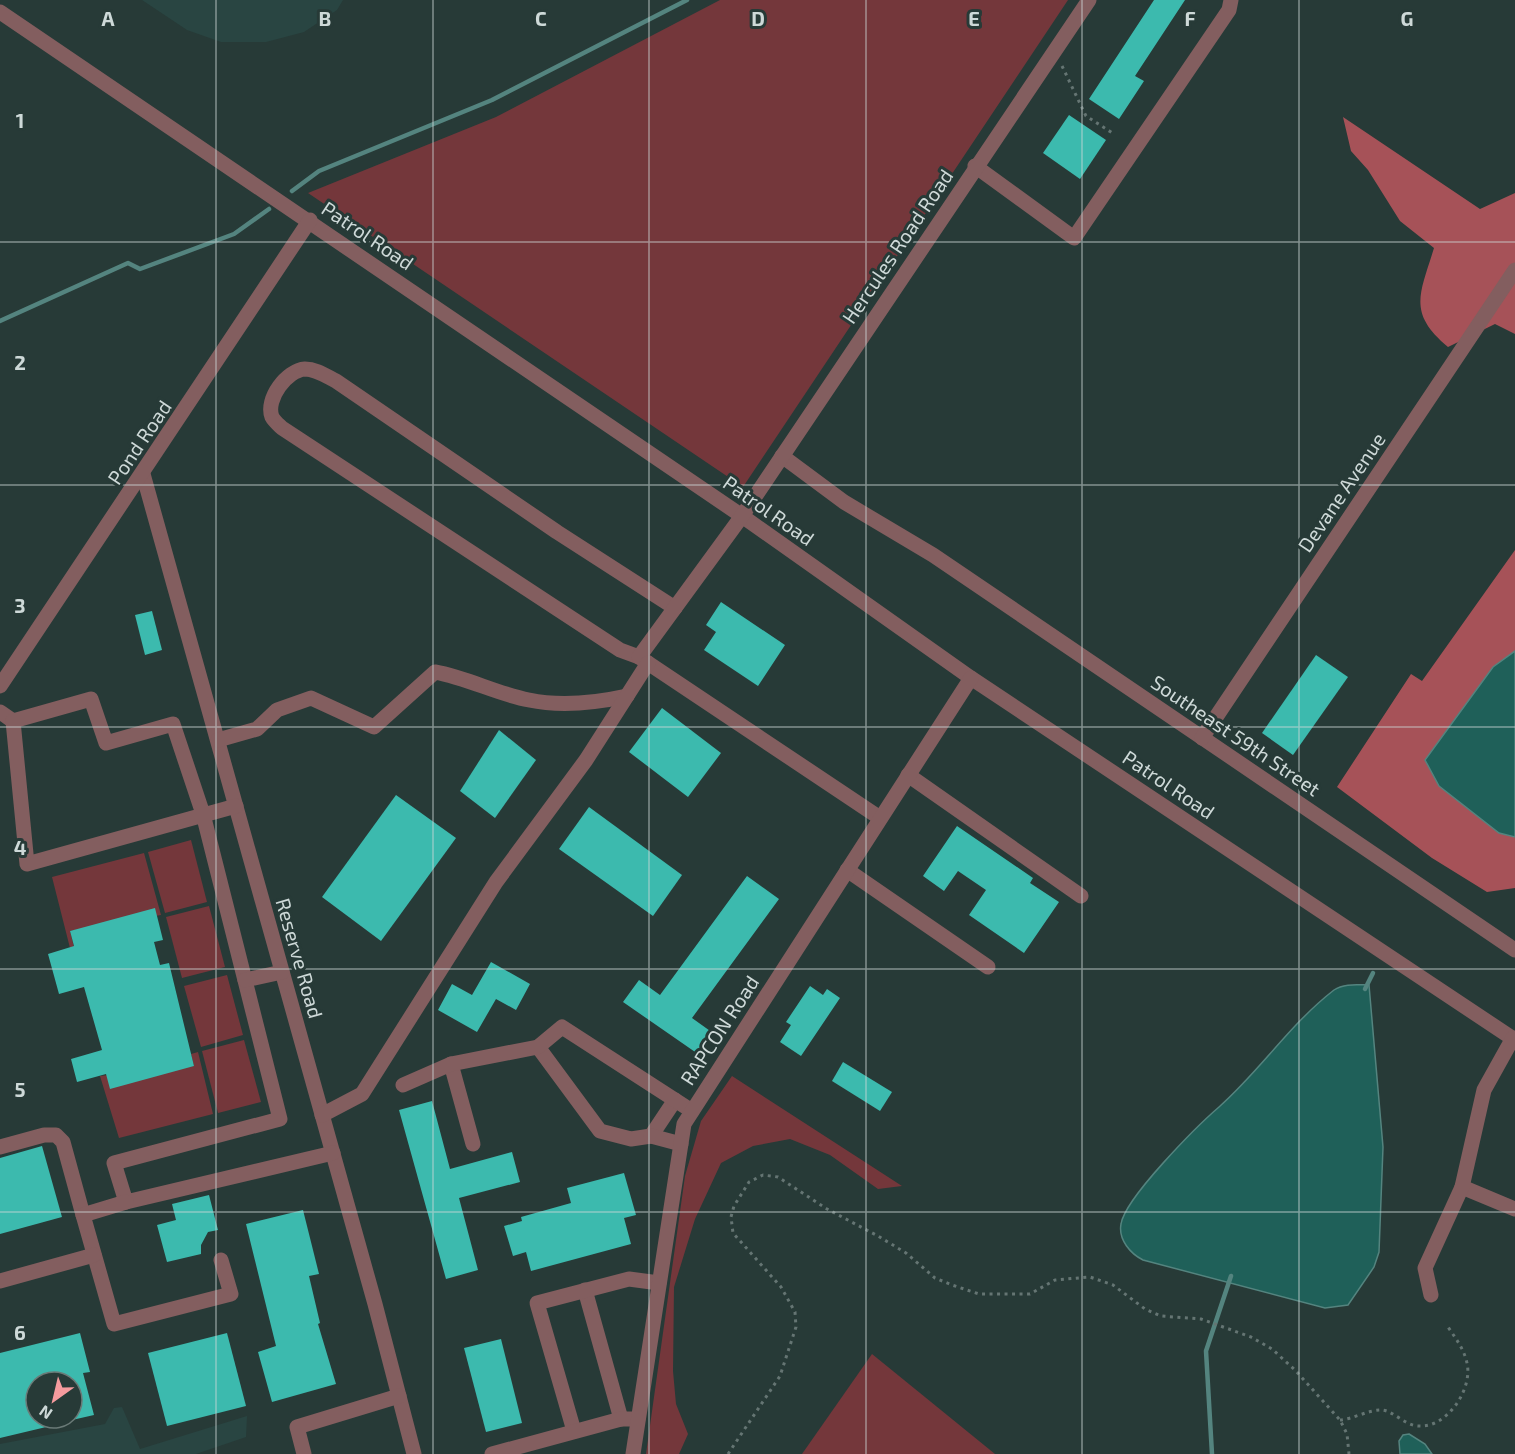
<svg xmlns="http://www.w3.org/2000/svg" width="1515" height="1454" font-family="'Exo 2',sans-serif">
<rect width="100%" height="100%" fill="#273a37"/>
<!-- built -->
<g fill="#294542">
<polygon points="142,0 343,0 337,10 304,32 266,42 221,42 187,30"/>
<polygon points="122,1407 140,1449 247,1416 246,1437 196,1454 0,1454 0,1444 105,1424 114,1408"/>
</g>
<!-- green -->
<g fill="#74373b">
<polygon points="720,0 1068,0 743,487 308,193 496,117"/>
<polygon points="191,840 207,902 165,913 148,852"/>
<polygon points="144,853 161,915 70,931 74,947 70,948 52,877"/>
<polygon points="209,906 225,967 182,978 166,917"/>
<polygon points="227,975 243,1035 201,1047 184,986"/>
<polygon points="244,1040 261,1102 218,1113 202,1051"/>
<polygon points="198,1052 213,1114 119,1138 100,1076 194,1066 191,1054"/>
<polygon points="732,1076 902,1186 878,1189 830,1155 790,1139 753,1146 721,1163 695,1219 674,1287 673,1371 676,1404 688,1434 679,1454 646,1454 685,1176 701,1121"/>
<polygon points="872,1354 995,1454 802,1454"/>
</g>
<!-- forest -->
<g fill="#a65258">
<path d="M 1343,117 L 1480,209 L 1515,193 L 1515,334 L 1495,324 L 1448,347 C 1407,313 1420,294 1434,248 L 1400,221 L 1368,170 L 1351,151 Z"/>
<polygon points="1515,550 1515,888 1487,892 1432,858 1337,787 1411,674 1422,681"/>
</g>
<!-- water -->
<g fill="#1f6059" stroke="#54847f" stroke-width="1.5">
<polygon points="1515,651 1515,837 1499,833 1439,786 1425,760 1493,667"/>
<path d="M 1369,985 L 1383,1147 L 1379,1252 L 1374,1267 L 1348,1305 L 1325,1308 L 1143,1260 C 1131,1254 1118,1240 1121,1224 C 1125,1198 1197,1126 1219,1107 C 1260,1071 1290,1024 1334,990 C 1344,983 1358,985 1369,985 Z"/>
<polygon points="1409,1434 1425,1444 1432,1454 1400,1454 1399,1441 1403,1435"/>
</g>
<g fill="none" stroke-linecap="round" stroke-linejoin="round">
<!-- stream -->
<g stroke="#54847f" stroke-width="4.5">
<polyline points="292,191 319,171 492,100 687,0"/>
<polyline points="0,321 128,263 140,269 234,234 269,209"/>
<polyline points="1365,989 1373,973"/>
<polyline points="1212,1454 1206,1351 1231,1276"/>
</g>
</g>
<!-- building -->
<g fill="#3cbaae">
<polygon points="1154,0 1185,0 1135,76 1144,81 1119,119 1089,99"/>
<polygon points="1069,115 1106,140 1080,179 1043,153"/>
<polygon points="721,602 785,645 758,686 704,650 716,632 706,625"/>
<polygon points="152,611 162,650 145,655 135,615"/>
<polygon points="1316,655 1348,677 1293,755 1262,733"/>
<polygon points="662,708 721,753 688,797 629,752"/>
<polygon points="499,730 536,760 495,818 460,791"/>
<polygon points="396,795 456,838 381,941 322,897"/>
<polygon points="589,807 682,875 653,916 559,849"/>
<polygon points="957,826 1033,878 1030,883 1059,902 1024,953 969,915 986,890 958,871 944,891 923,876"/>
<polygon points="747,876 779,899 692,1018 713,1033 698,1054 623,1002 639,980 660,995"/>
<polygon points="155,908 163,940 154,942 160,965 169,963 194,1066 110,1089 106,1074 77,1082 71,1059 102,1050 84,987 59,994 48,954 74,946 70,931"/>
<polygon points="491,962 530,984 516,1010 496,999 477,1032 438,1010 452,984 472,995"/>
<polygon points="810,986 823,995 827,989 840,998 801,1056 780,1042 791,1025 786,1022"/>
<polygon points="843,1062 892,1092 880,1111 832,1081"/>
<polygon points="432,1101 450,1169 512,1152 520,1182 459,1198 478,1270 446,1279 399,1110"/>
<polygon points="42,1146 62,1217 0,1234 0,1158"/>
<polygon points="624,1173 636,1215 624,1218 631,1244 531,1271 526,1252 513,1256 504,1226 522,1221 521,1217 571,1203 567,1188"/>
<polygon points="209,1195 218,1230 208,1232 201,1245 201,1254 167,1262 157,1225 176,1220 172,1204"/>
<polygon points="303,1210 319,1274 309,1276 320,1323 318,1324 336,1384 272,1402 258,1352 276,1346 246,1224"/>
<polygon points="80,1333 90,1372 83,1373 94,1415 72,1420 72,1382 36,1382 36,1418 62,1418 63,1423 0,1438 0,1353"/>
<polygon points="227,1333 246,1406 167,1426 148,1353"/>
<polygon points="501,1339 522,1423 486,1432 464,1348"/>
</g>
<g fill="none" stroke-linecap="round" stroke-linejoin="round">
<!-- path -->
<g stroke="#657573" stroke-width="3" stroke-dasharray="3 4.5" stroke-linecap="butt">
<polyline points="1062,66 1086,116 1114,134"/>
<path d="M 1340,1420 C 1353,1419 1368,1410 1381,1410 C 1393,1410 1405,1426 1419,1426 C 1447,1428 1473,1389 1467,1363 C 1464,1349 1456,1339 1448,1327"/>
<polyline points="728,1454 780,1376 796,1327 795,1312 781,1287 733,1233 731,1217 734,1206 749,1182 763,1175 778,1177 827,1209 878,1236 906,1253 935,1278 952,1285 979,1294 1030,1294 1055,1280 1090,1277 1113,1285 1145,1309 1161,1316 1201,1319 1251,1337 1272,1349 1295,1370 1340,1420 1347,1434 1349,1454"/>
</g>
<!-- minor -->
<g stroke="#835e5f" stroke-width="15">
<polyline points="0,12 742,516 971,678 1515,1040"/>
<polyline points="975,166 1074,238 1229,10 1231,0"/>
<polyline points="782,456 844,502 933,555 1515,950"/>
<polyline points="143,474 375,1304 414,1454"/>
<path d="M 639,657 L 620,650 L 282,428 C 279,425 274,421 272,417 C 265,399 287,370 305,369 C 316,369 326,376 336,381 L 557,532 L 675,608"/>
<polyline points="0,686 310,220"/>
<polyline points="0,712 13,721"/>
<polyline points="1202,738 1515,270"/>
<path d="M 218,740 L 257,729 L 277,710 L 311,698 L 374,727 L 435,672 C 468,678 497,694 529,700 C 562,707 595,703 627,696"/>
<polyline points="908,775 1081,896"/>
<polyline points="236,806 27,864 13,721 91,699 106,743 173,724 203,814 280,1119 114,1163 126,1202 333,1153"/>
<polyline points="880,818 639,657 742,516 1089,0"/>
<polyline points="847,870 988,967"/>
<polyline points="245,980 282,972"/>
<polyline points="538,1047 600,1131 631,1139 651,1136 675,1100"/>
<polyline points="451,1064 473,1144"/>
<polyline points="403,1085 451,1064 538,1047 562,1027 692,1111"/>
<polyline points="322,1115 362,1094 496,882 586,760 648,663"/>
<polyline points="651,1136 681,1144"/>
<polyline points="0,1147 44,1135 56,1135 63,1142 83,1215"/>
<polyline points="1462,1187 1515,1209"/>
<polyline points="126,1202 83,1215 114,1324 231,1294 221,1260"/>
<polyline points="0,1281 94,1255"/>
<polyline points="585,1290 621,1419"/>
<polyline points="1431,1295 1425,1268 1462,1187 1484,1090 1513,1038"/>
<polyline points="574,1431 537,1303 629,1279 659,1283"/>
<polyline points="304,1454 297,1427 399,1396"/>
<polyline points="492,1454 621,1419 638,1419"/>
<polyline points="633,1454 684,1124 971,678"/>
</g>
</g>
<!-- grid -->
<path fill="none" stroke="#ced9d8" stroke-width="1.5" stroke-opacity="0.55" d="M 216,0 L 216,1454M 433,0 L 433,1454M 649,0 L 649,1454M 866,0 L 866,1454M 1082,0 L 1082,1454M 1299,0 L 1299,1454M 0,242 L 1515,242M 0,485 L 1515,485M 0,727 L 1515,727M 0,969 L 1515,969M 0,1212 L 1515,1212"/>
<g text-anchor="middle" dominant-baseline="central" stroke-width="6" stroke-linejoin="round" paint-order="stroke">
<!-- street labels -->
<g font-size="20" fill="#ced9d8" stroke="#273a37">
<text transform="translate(368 235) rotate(34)">Patrol Road</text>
<text transform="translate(897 246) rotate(-56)">Hercules Road Road</text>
<text transform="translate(139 442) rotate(-56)">Pond Road</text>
<text transform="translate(1341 492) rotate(-56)">Devane Avenue</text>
<text transform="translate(769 510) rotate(35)">Patrol Road</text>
<text transform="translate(1236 735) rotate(34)">Southeast 59th Street</text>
<text transform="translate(1169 784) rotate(34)">Patrol Road</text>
<text transform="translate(300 958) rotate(74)">Reserve Road</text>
<text transform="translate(719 1030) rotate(-57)">RAPCON Road</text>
</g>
</g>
<g font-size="20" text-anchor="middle" font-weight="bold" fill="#ced9d8" stroke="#273a37" stroke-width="6" stroke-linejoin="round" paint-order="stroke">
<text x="108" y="26">A</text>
<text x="325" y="26">B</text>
<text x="541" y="26">C</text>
<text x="758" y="26">D</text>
<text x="974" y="26">E</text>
<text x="1190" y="26">F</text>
<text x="1407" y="26">G</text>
<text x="20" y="128">1</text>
<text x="20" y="370">2</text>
<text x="20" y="613">3</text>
<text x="20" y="855">4</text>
<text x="20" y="1097">5</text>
<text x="20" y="1340">6</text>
</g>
<!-- north arrow -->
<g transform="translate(54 1400) rotate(214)"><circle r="28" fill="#273a37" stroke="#6a7a77" stroke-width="1.5"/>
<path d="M0-4.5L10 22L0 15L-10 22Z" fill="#f59b9e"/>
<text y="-9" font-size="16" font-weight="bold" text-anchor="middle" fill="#ced9d8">N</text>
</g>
</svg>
